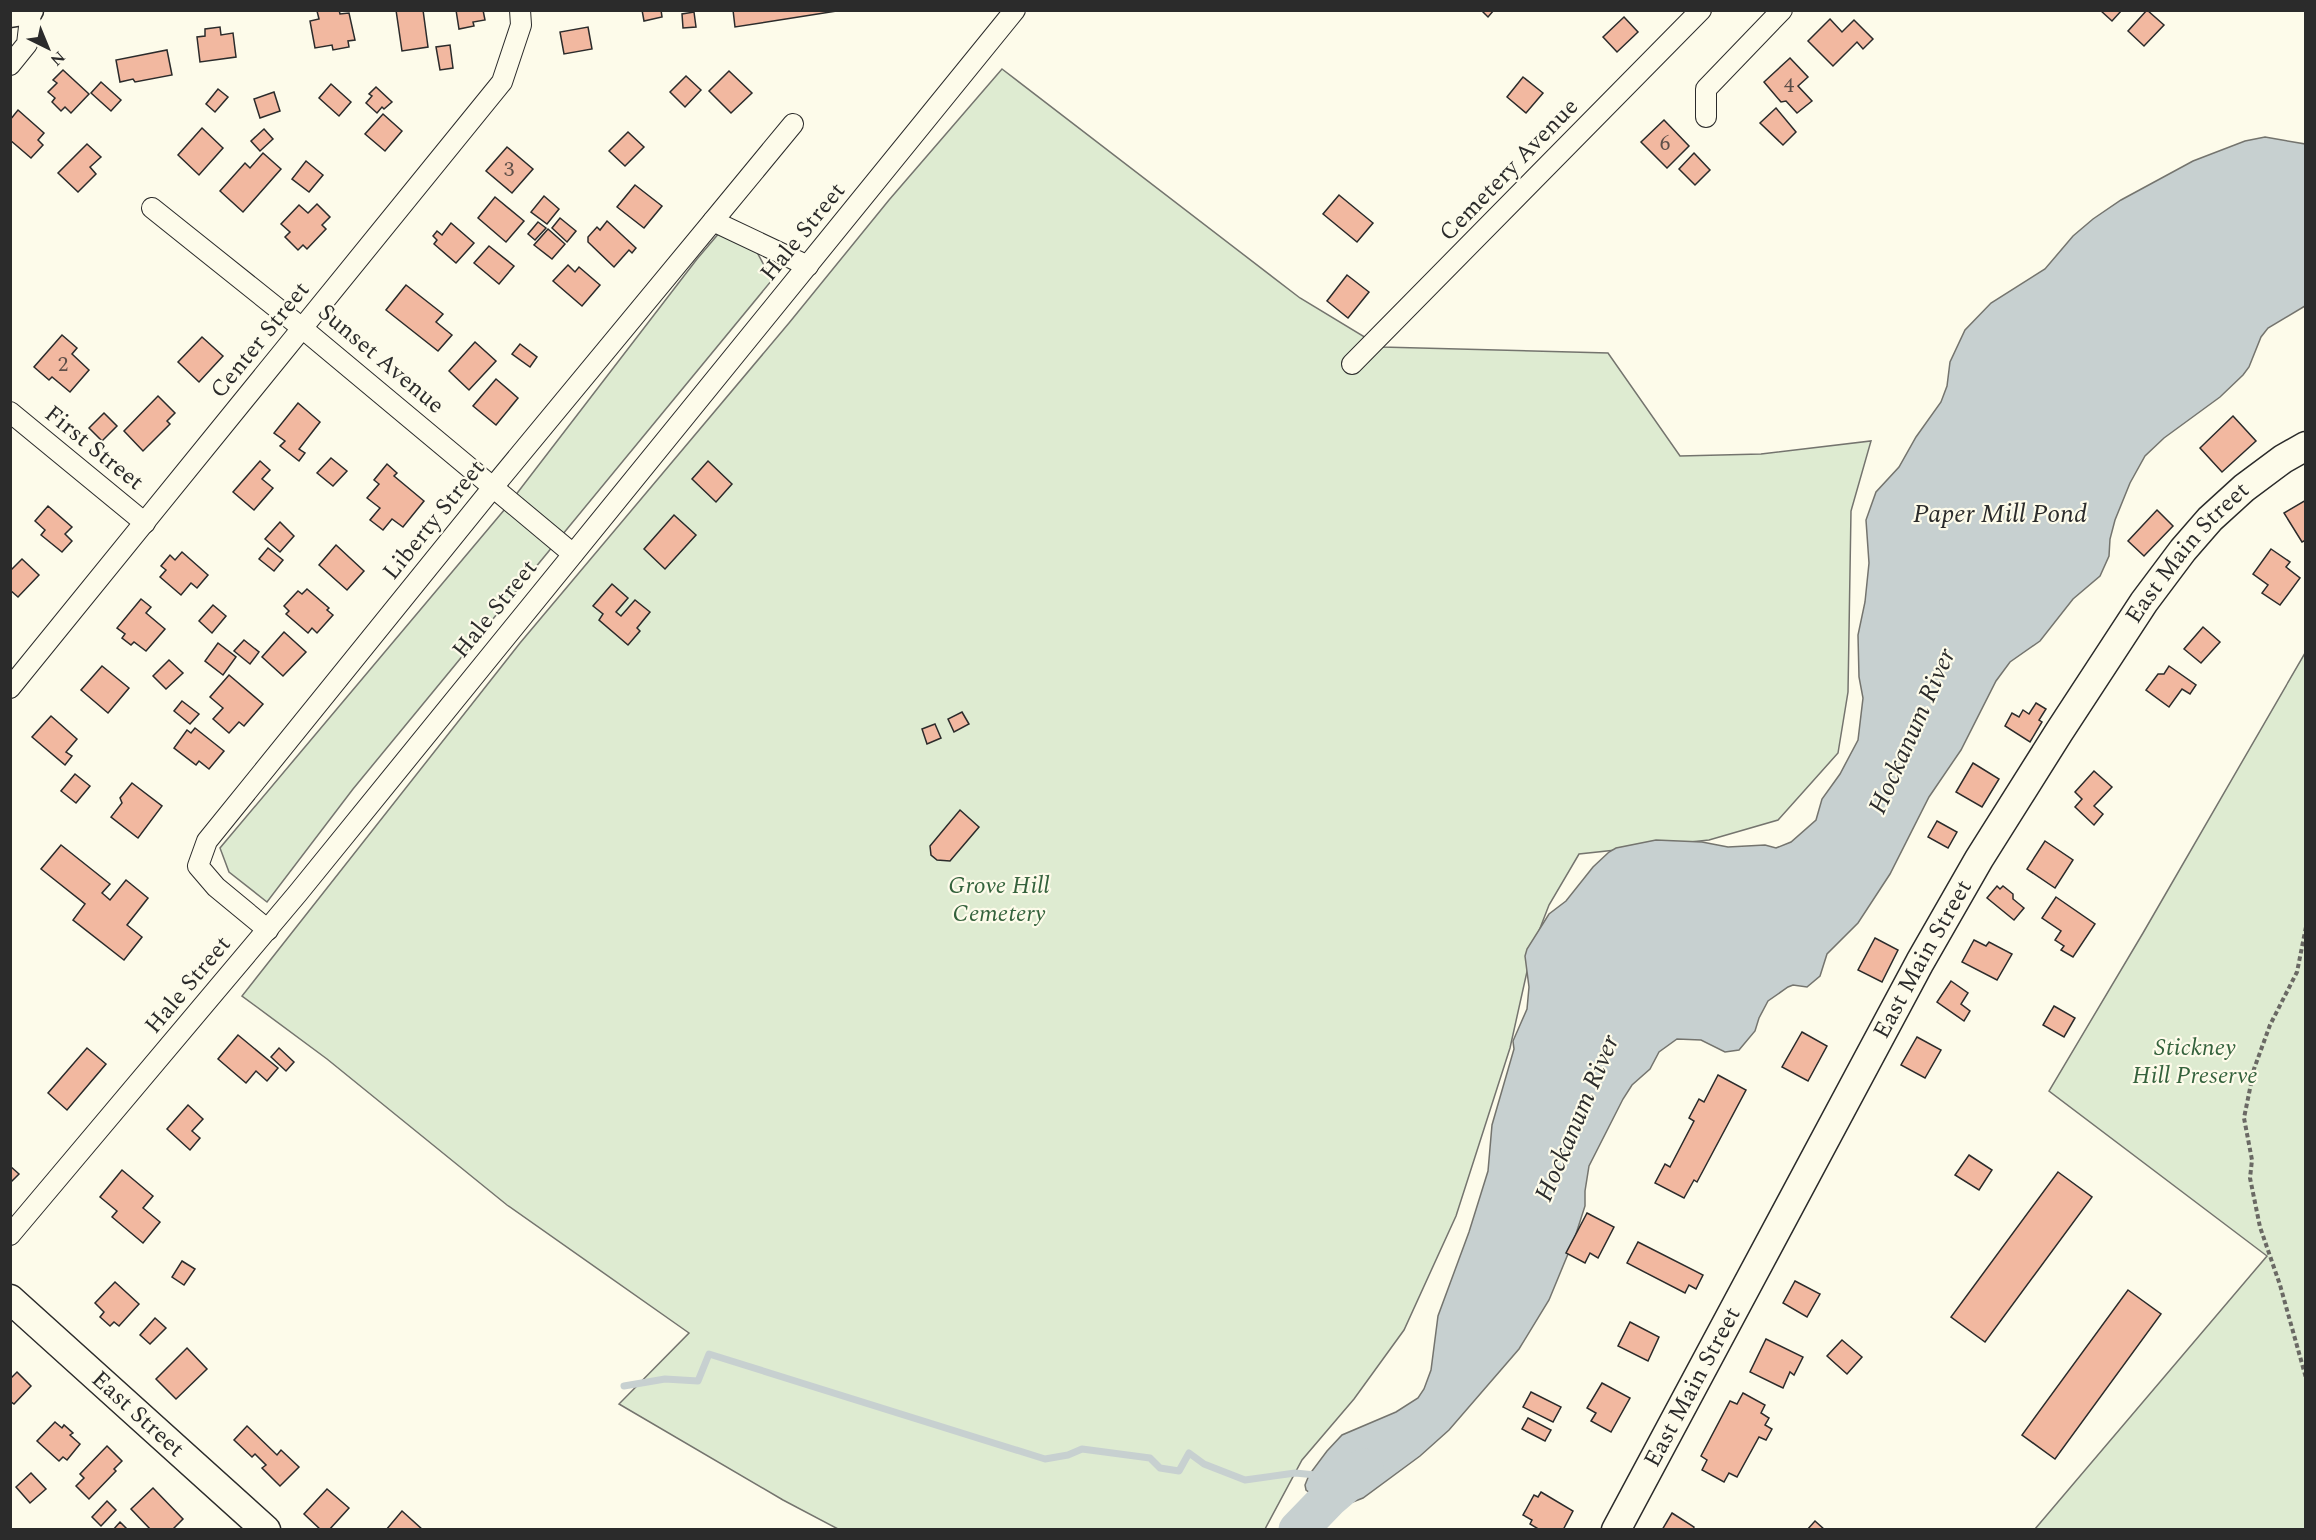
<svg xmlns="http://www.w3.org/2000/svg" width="2316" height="1540" font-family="Spectral,serif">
<rect width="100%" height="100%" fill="#fdfbea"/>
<!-- green -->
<g fill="#deebd1" stroke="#74746e" stroke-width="1.5">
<polygon points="1002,69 1300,298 1381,347 1608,353 1680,456 1761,454 1871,441 1851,511 1848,692 1838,753 1778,820 1709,840 1579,854 1549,905 1532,949 1510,1048 1456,1216 1404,1330 1354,1399 1302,1460 1265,1529 838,1529 783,1500 619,1404 689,1333 507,1205 327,1059 242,996 520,643 789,323 889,200"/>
<polygon points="720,232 752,243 772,280 353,789 267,902 229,872 220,848 505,509 697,259"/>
<polygon points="2305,653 2305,1529 2035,1529 2267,1256 2049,1091 2143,933"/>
</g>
<!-- water -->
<polygon fill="#c7d0d0" stroke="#74746e" stroke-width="1.5" points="2265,137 2305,144 2305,306 2268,328 2261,337 2249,367 2243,375 2220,397 2164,438 2145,456 2130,483 2115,520 2110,539 2109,556 2100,576 2073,599 2040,641 2010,662 1996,681 1961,750 1929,797 1890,874 1858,923 1827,954 1820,976 1807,987 1793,985 1788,987 1768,1001 1759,1018 1755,1031 1739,1050 1725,1052 1701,1040 1677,1039 1659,1052 1650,1069 1632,1085 1623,1099 1589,1166 1585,1191 1585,1206 1575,1237 1549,1300 1519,1349 1449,1430 1420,1456 1363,1498 1340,1507 1324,1503 1306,1490 1305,1485 1309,1475 1327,1451 1342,1435 1396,1412 1418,1398 1424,1389 1431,1370 1438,1316 1469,1232 1488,1171 1492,1125 1514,1049 1513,1041 1527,1009 1529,987 1525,956 1527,949 1549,914 1566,901 1593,867 1609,852 1616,848 1656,840 1702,842 1728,847 1765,845 1776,848 1791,842 1816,820 1822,799 1840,774 1858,740 1863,698 1859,677 1858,635 1865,602 1869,563 1866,520 1876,492 1899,467 1916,437 1941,402 1947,386 1950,362 1965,330 1991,303 2045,269 2073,236 2093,219 2121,200 2193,161 2245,141"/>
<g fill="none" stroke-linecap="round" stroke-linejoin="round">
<!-- stream -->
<polyline stroke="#c7d0d0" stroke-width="7" points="624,1386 665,1379 698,1381 709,1354 1045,1459 1068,1455 1082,1449 1150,1458 1160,1468 1179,1471 1189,1453 1204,1464 1245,1480 1295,1473 1316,1475"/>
<!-- river -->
<polyline stroke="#c7d0d0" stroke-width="39" points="1298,1530 1329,1498 1364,1468"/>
</g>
<!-- building -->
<g fill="#f2b8a0" stroke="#2b2b2b" stroke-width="1.5">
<polygon points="339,10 340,14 349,13 355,40 348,41 349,47 333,50 332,45 315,48 310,21 319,19 317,11"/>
<polygon points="396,10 423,10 428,47 402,51"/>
<polygon points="456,10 483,10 485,20 473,22 474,26 459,29"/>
<polygon points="642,10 661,10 662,17 644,21"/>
<polygon points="733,10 843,10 735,27"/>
<polygon points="1481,10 1494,10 1488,17"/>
<polygon points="2100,10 2122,10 2112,21"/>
<polygon points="2147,10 2164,25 2144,46 2128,31"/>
<polygon points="694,12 696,27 683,28 682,14"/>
<polygon points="1624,17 1638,32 1617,52 1603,37"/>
<polygon points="1830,19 1842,32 1854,20 1873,39 1863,49 1857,42 1833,66 1808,41"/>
<polygon points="220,27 221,35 233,33 236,57 200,62 197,37 205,36 205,29"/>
<polygon points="588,27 592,49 564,54 560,32"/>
<polygon points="450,45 453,68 440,70 436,47"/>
<polygon points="167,50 172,75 135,82 133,79 120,82 116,60"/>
<polygon points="1790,58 1808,77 1798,86 1812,101 1797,113 1786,101 1781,102 1764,82"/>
<polygon points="63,70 89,94 71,113 65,107 61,111 52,102 55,98 48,92 57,83 53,80"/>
<polygon points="729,71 752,93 731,113 709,91"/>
<polygon points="686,76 701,90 685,107 670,92"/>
<polygon points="1523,77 1543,93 1526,113 1507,97"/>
<polygon points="101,82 121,100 111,111 91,93"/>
<polygon points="331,84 351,102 339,116 319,98"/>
<polygon points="376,87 392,102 384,109 382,107 377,113 366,103 372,96 369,94"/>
<polygon points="218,89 228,97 215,112 206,104"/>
<polygon points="274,92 280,111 260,118 254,99"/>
<polygon points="1776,108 1796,132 1783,145 1760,123"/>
<polygon points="18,110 44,133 38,140 43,145 31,158 10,140 10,120"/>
<polygon points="383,114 402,131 385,151 365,134"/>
<polygon points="1664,120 1689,146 1667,168 1641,142"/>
<polygon points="202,128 223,148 199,175 178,155"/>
<polygon points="264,129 273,139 260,151 251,141"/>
<polygon points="628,132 644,147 625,166 609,151"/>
<polygon points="87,144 101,157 90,167 96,174 78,192 58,173"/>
<polygon points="507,147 533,169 512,193 486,171"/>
<polygon points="263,153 281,169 243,212 220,191 245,163 250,168"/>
<polygon points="1694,153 1710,170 1695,185 1679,169"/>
<polygon points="306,161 323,175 309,192 292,179"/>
<polygon points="635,185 662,206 644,228 617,207"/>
<polygon points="1339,195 1373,223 1357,242 1323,214"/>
<polygon points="544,196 559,209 547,224 531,212"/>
<polygon points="495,197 524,221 506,242 478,218"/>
<polygon points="317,204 330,217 322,225 326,229 307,249 303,245 298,250 285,237 290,232 281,224 299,205 308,213"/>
<polygon points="560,218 576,231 567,242 552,228"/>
<polygon points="607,221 636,248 632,253 629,250 614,267 588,242 588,237 597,227 600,230"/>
<polygon points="538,222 546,228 535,240 528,234"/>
<polygon points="451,223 474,243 456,263 434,244 437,240 433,236 437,231 442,235"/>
<polygon points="548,229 565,244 552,259 534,245"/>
<polygon points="489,246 514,266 499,284 474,263"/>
<polygon points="568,265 575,272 579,267 600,285 582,306 553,281"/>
<polygon points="1347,275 1369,292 1348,318 1327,301"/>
<polygon points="406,285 443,314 436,322 452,335 438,351 386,310"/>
<polygon points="62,335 77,348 72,354 89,370 70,392 52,377 49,380 34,367"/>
<polygon points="202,337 223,356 199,382 178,362"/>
<polygon points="475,342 496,361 469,390 449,371"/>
<polygon points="520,344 537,357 530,367 512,354"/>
<polygon points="496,379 518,398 496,425 473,406"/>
<polygon points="158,396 175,413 167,421 170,424 143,451 124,431"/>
<polygon points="298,403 320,422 299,449 305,453 299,461 280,446 285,441 274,433"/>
<polygon points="104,413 117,426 102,441 89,428"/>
<polygon points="2233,416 2256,441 2222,472 2200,448"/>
<polygon points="331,458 347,471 333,486 317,473"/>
<polygon points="260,461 270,470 262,479 273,488 254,510 233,492"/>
<polygon points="708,461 732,484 716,502 692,479"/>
<polygon points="387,464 397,473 394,476 424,501 403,527 392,519 383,530 370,520 380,508 367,498 379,484 374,480"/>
<polygon points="2306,500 2306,540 2302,542 2284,513"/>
<polygon points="48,506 72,527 65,534 72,541 62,552 41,535 45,530 35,521"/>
<polygon points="2157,510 2173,526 2144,556 2128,541"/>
<polygon points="674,515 696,535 665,569 644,549"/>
<polygon points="280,522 294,536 280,552 265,539"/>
<polygon points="336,545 364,571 347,590 319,565"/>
<polygon points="268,548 283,560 274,571 259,559"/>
<polygon points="2271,549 2290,562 2286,567 2300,578 2280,605 2262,593 2268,585 2253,574"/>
<polygon points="182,552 208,575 197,588 191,583 181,595 160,577 166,570 161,566 170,555 175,560"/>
<polygon points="22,559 39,575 18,597 10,590 10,571"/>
<polygon points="612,584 628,598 616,612 621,616 635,600 650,612 637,628 640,631 628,645 599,620 603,614 593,606"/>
<polygon points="307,589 329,608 327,610 333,615 317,633 312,628 308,633 286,614 289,611 284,606 298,591 302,594"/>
<polygon points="141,599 151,607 146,613 165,629 146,651 134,642 131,645 122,638 125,634 117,628"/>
<polygon points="213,605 226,616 212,633 199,621"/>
<polygon points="2203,627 2220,642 2201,663 2184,649"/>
<polygon points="284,632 306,652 283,676 262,657"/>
<polygon points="244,640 259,652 250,664 234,651"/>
<polygon points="218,643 236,657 223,675 205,661"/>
<polygon points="169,660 183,673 166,689 153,676"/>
<polygon points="102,666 129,688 108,713 81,690"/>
<polygon points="2169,666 2196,685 2190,694 2182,689 2169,707 2146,690 2158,674 2164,674"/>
<polygon points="229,675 263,704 244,726 239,722 229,733 213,719 223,708 210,697"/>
<polygon points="182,701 199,714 190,724 174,711"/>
<polygon points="2036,703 2046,709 2039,720 2042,722 2030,742 2005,726 2012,713 2019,717 2023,710 2029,714"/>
<polygon points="962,712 969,724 954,732 948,719"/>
<polygon points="51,716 77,739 66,752 72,756 65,765 32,737"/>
<polygon points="935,724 941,738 927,744 922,729"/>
<polygon points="195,728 224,751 209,769 199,761 196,765 174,748 187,730 191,733"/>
<polygon points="1973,763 1999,779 1982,807 1956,792"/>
<polygon points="2094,771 2112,787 2094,806 2103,814 2094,825 2075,807 2082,799 2075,792"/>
<polygon points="75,774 90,786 76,803 61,791"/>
<polygon points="132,783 162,806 138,838 111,817 122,803 120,798"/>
<polygon points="960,810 979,827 950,861 937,860 931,855 930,846"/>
<polygon points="1937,821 1957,832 1948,848 1928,837"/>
<polygon points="2045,841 2073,860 2055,888 2027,869"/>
<polygon points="61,845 110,884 102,893 110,900 126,880 148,898 127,925 142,937 124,960 73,920 85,904 41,869"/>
<polygon points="1997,886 2000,889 2003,886 2013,894 2013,899 2024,908 2014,920 1987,898"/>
<polygon points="2056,897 2095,924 2073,957 2061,950 2064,946 2055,940 2061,931 2042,918"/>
<polygon points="1875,938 1898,950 1882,982 1858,970"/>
<polygon points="1974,940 1986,946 1989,942 2012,954 1997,980 1962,962"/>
<polygon points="1951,981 1968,993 1961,1004 1970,1011 1964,1021 1937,1002"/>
<polygon points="2054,1006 2075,1018 2064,1037 2043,1025"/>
<polygon points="1802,1032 1827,1046 1808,1081 1782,1067"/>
<polygon points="238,1035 278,1068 267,1081 256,1071 246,1083 218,1059"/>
<polygon points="1917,1037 1941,1050 1925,1078 1901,1065"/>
<polygon points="87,1048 106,1064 67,1110 48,1093"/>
<polygon points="279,1048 294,1062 286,1071 271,1057"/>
<polygon points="1718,1075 1746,1090 1697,1182 1694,1180 1684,1198 1655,1183 1665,1164 1670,1167 1694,1121 1689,1118 1699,1099 1704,1102"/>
<polygon points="188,1105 203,1119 192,1131 200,1138 190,1150 167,1129"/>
<polygon points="1969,1155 1992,1170 1979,1190 1955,1175"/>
<polygon points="10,1166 19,1174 10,1183"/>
<polygon points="122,1170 153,1196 143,1208 160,1222 143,1243 112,1217 117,1211 100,1197"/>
<polygon points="2058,1172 2092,1197 1985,1342 1951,1317"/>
<polygon points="1587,1213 1614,1227 1598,1258 1590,1253 1585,1263 1566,1253"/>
<polygon points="1638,1242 1703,1275 1696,1289 1689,1285 1685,1293 1627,1263"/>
<polygon points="182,1261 195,1269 184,1285 172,1277"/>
<polygon points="1795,1281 1820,1294 1807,1317 1783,1303"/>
<polygon points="115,1282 139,1304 119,1326 114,1322 110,1326 100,1317 104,1312 95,1303"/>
<polygon points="2128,1290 2161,1314 2055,1459 2022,1435"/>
<polygon points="155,1318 166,1328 150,1344 140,1335"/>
<polygon points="1630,1322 1659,1337 1648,1361 1618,1346"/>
<polygon points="1766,1339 1803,1357 1794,1375 1790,1372 1783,1388 1750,1372"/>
<polygon points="1842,1340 1862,1357 1847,1374 1827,1356"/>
<polygon points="187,1348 207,1369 176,1399 156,1379"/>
<polygon points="17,1372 31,1386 14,1404 10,1401 10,1379"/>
<polygon points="1602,1383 1630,1398 1611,1432 1591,1421 1596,1413 1587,1408"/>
<polygon points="1531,1392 1561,1407 1553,1422 1523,1407"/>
<polygon points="1743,1393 1765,1405 1761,1413 1769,1418 1765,1425 1772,1429 1766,1440 1759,1437 1737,1477 1729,1473 1724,1482 1702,1470 1707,1460 1701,1456 1730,1401 1737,1404"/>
<polygon points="1528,1418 1551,1430 1545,1441 1522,1429"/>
<polygon points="55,1422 62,1428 64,1425 73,1433 70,1435 80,1444 67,1460 63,1457 59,1461 37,1441"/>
<polygon points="247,1426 277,1455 281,1450 299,1467 280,1486 262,1468 266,1465 255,1454 252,1457 234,1440"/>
<polygon points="107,1446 122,1461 114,1469 116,1471 89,1499 76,1486 84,1478 80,1474"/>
<polygon points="31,1473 46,1489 30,1503 16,1487"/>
<polygon points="153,1488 183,1519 172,1530 151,1530 131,1509"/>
<polygon points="327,1489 349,1508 329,1530 321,1530 304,1514"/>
<polygon points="1541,1492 1573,1511 1563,1530 1540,1530 1530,1524 1532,1520 1523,1515 1534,1495 1538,1497"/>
<polygon points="107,1501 116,1510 101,1526 92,1517"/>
<polygon points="402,1511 423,1530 386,1530"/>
<polygon points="1672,1513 1694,1527 1693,1530 1662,1530"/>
<polygon points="1815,1521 1825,1530 1807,1530"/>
<polygon points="120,1522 128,1530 113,1530"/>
</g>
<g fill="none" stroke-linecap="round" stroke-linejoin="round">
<defs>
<g id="street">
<polyline points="10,65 27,44 31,10"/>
<polyline points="1706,117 1706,89 1782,10"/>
<polyline points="152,208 302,328 573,554"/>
<polyline points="713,221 793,124"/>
<polyline points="1352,364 1701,10"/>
<polyline points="10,412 145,523"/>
<polyline points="10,688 502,82 521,25 520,10"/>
<polyline points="268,930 216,887 198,866 207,841 494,486 713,221 808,266"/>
<polyline points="10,1235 298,893 1015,10"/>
</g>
<g id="secondary">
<polyline points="10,13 29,10"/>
<path id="s1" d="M 10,1299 L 266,1530"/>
<path id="s2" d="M 1616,1530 L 1920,962 L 1979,859 L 2059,732 L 2144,602 L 2183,550 L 2210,519 L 2244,488 L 2283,459 L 2306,446"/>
</g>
</defs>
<!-- street casing -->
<use href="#street" stroke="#2b2b2b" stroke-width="22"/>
<!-- secondary casing -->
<use href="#secondary" stroke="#2b2b2b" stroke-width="31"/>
<!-- path -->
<polyline stroke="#6a6964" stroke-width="4" stroke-dasharray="4.5 3" stroke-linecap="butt" points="2306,927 2297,972 2270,1025 2254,1069 2244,1118 2252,1160 2250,1178 2260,1227 2280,1285 2306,1378"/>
<!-- street -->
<use href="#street" stroke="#fdfbea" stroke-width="20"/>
<!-- secondary -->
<use href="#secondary" stroke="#fdfbea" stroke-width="28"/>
</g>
<g text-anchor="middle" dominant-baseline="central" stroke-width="4.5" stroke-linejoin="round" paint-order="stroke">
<!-- number labels -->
<g font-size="21" fill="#5d4e48">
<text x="1789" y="86">4</text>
<text x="1665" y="144">6</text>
<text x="509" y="170">3</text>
<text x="63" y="365">2</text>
</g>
<!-- street labels -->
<g font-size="24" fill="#2b2b2b" stroke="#fdfbea">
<text transform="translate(1509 170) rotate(-46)">Cemetery Avenue</text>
<text transform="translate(803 232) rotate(-51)">Hale Street</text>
<text transform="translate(260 340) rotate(-51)">Center Street</text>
<text transform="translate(381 359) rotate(40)">Sunset Avenue</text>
<text transform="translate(94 448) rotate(39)">First Street</text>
<text transform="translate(434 520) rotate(-51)">Liberty Street</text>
<text stroke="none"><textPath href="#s2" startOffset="1134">East Main Street</textPath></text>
<text transform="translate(495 609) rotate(-51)">Hale Street</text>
<text stroke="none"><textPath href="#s2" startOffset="648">East Main Street</textPath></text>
<text transform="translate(188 985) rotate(-50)">Hale Street</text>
<text stroke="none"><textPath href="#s2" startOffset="162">East Main Street</textPath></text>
<text stroke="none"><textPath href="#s1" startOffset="172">East Street</textPath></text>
</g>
<!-- park labels -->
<g font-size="24" font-style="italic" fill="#34623c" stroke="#fdfbea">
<text x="999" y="886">Grove Hill<tspan x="999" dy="28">Cemetery</tspan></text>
<text x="2195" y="1048">Stickney<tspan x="2195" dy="28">Hill Preserve</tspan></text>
</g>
<!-- water labels -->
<g font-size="26" font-style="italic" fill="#2b2b2b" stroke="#fdfbea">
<text x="2000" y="514">Paper Mill Pond</text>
<text transform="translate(1912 731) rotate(-66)">Hockanum River</text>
<text transform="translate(1577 1118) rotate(-67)">Hockanum River</text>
</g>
</g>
<!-- border -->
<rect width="2316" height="1540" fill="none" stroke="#2b2b2b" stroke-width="24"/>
<!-- north arrow -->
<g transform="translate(48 48) rotate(137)" stroke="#fdfbea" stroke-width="4.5" paint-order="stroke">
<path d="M0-4.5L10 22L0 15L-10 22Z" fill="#2b2b2b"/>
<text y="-9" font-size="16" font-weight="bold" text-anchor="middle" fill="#2b2b2b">N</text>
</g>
</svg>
